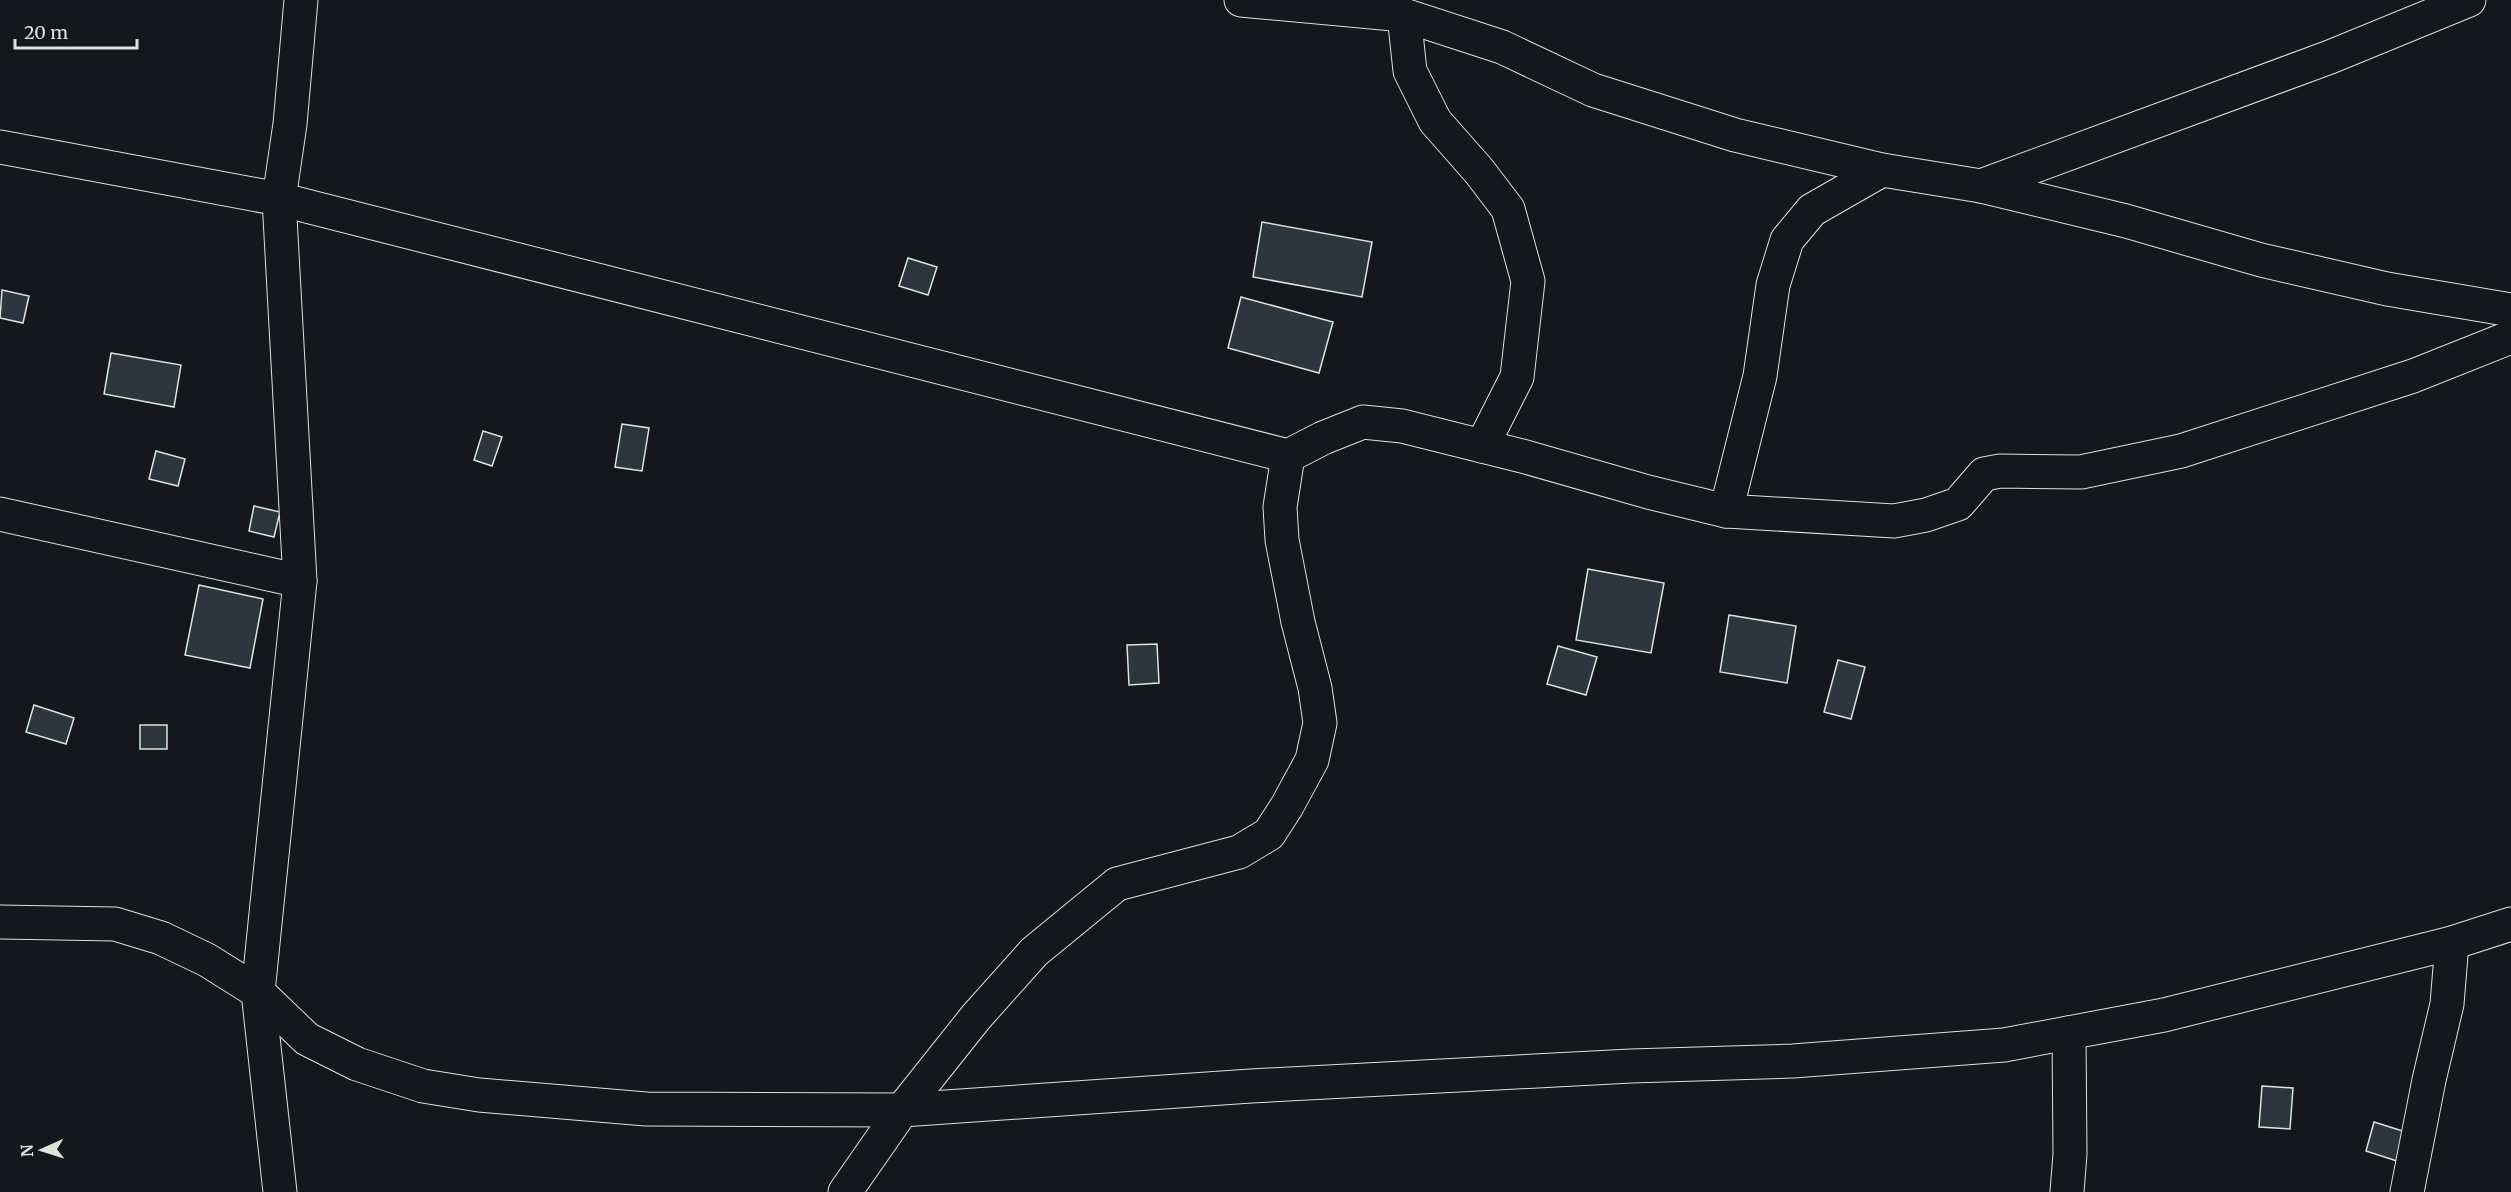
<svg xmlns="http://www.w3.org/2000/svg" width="2511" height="1192" font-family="Merriweather,serif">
<rect width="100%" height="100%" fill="#14181c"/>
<!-- building -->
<g fill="#2c363c" stroke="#d8e6dc" stroke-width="1.5">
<polygon points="1262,222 1372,242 1362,297 1253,277"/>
<polygon points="908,258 937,267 928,295 899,286"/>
<polygon points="2,290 29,296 23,323 0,318"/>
<polygon points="1241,297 1333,322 1319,373 1228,348"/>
<polygon points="111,353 181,365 174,407 104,394"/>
<polygon points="622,424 649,428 642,471 615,467"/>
<polygon points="483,431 502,437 492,466 474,460"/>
<polygon points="156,451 185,459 178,486 149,479"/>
<polygon points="254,506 280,512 274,537 249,531"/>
<polygon points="1588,569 1664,583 1651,653 1576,640"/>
<polygon points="199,585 263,599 250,668 185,655"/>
<polygon points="1729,615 1796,626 1787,683 1720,672"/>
<polygon points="1157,644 1159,683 1129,685 1127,645"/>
<polygon points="1558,646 1597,657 1586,695 1547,684"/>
<polygon points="1838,660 1865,667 1851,719 1824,712"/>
<polygon points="34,705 74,718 66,744 26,732"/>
<rect x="140" y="725" width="27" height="24"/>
<polygon points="2262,1086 2293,1088 2290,1129 2259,1127"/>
<polygon points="2374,1122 2409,1133 2400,1162 2366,1151"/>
</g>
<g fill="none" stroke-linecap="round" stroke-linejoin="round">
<defs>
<g id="minor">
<polyline points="1241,0 1404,15 1502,47 1593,90 1735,135 1882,170 1981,186 2126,221 2261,260 2387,289 2511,310"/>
<polyline points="1404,15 1410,71 1435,121 1479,171 1508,209 1528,281 1517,377 1482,446"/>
<polyline points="0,147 279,199 1288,456 1323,438 1363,422 1402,426 1526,457 1648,492 1726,511 1894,521 1926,515 1958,504 1984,474 2000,471 2081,472 2181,451 2413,376 2511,337"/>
<polyline points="1981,186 2330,57 2469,0"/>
<polyline points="1726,511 1760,376 1773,285 1787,240 1812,210 1882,170"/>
<polyline points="0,514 300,581"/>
<polyline points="0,922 115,924 161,938 207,960 258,992 307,1039 357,1064 423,1086 479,1095 646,1109 902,1110 1251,1086 1631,1066 1793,1061 2004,1045 2164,1015 2452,943 2511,924"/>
<polyline points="280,1192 258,992 300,581 279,199 290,124 301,0"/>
<polyline points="845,1192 902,1110 976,1017 1034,952 1117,884 1239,852 1269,834 1287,806 1312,760 1320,723 1315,688 1298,622 1282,540 1280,507 1288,456"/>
<polyline points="2067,1192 2070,1154 2069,1033"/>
<polyline points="2407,1192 2429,1080 2447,1004 2452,943"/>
</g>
</defs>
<!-- minor casing -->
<use href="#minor" stroke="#d8e6dc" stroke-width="35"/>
<!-- minor -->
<use href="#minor" stroke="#14181c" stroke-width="33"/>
</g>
<!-- north arrow -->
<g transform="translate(42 1150) rotate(267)" stroke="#14181c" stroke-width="4.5" paint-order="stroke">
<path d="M0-4.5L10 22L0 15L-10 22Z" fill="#d8e6dc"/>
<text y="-9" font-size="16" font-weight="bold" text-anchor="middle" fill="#d8e6dc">N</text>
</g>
<!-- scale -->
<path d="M15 39v9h122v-9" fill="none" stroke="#d8e6dc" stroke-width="3"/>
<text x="24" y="39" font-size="18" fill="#d8e6dc" stroke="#14181c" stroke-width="4.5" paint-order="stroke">20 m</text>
</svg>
